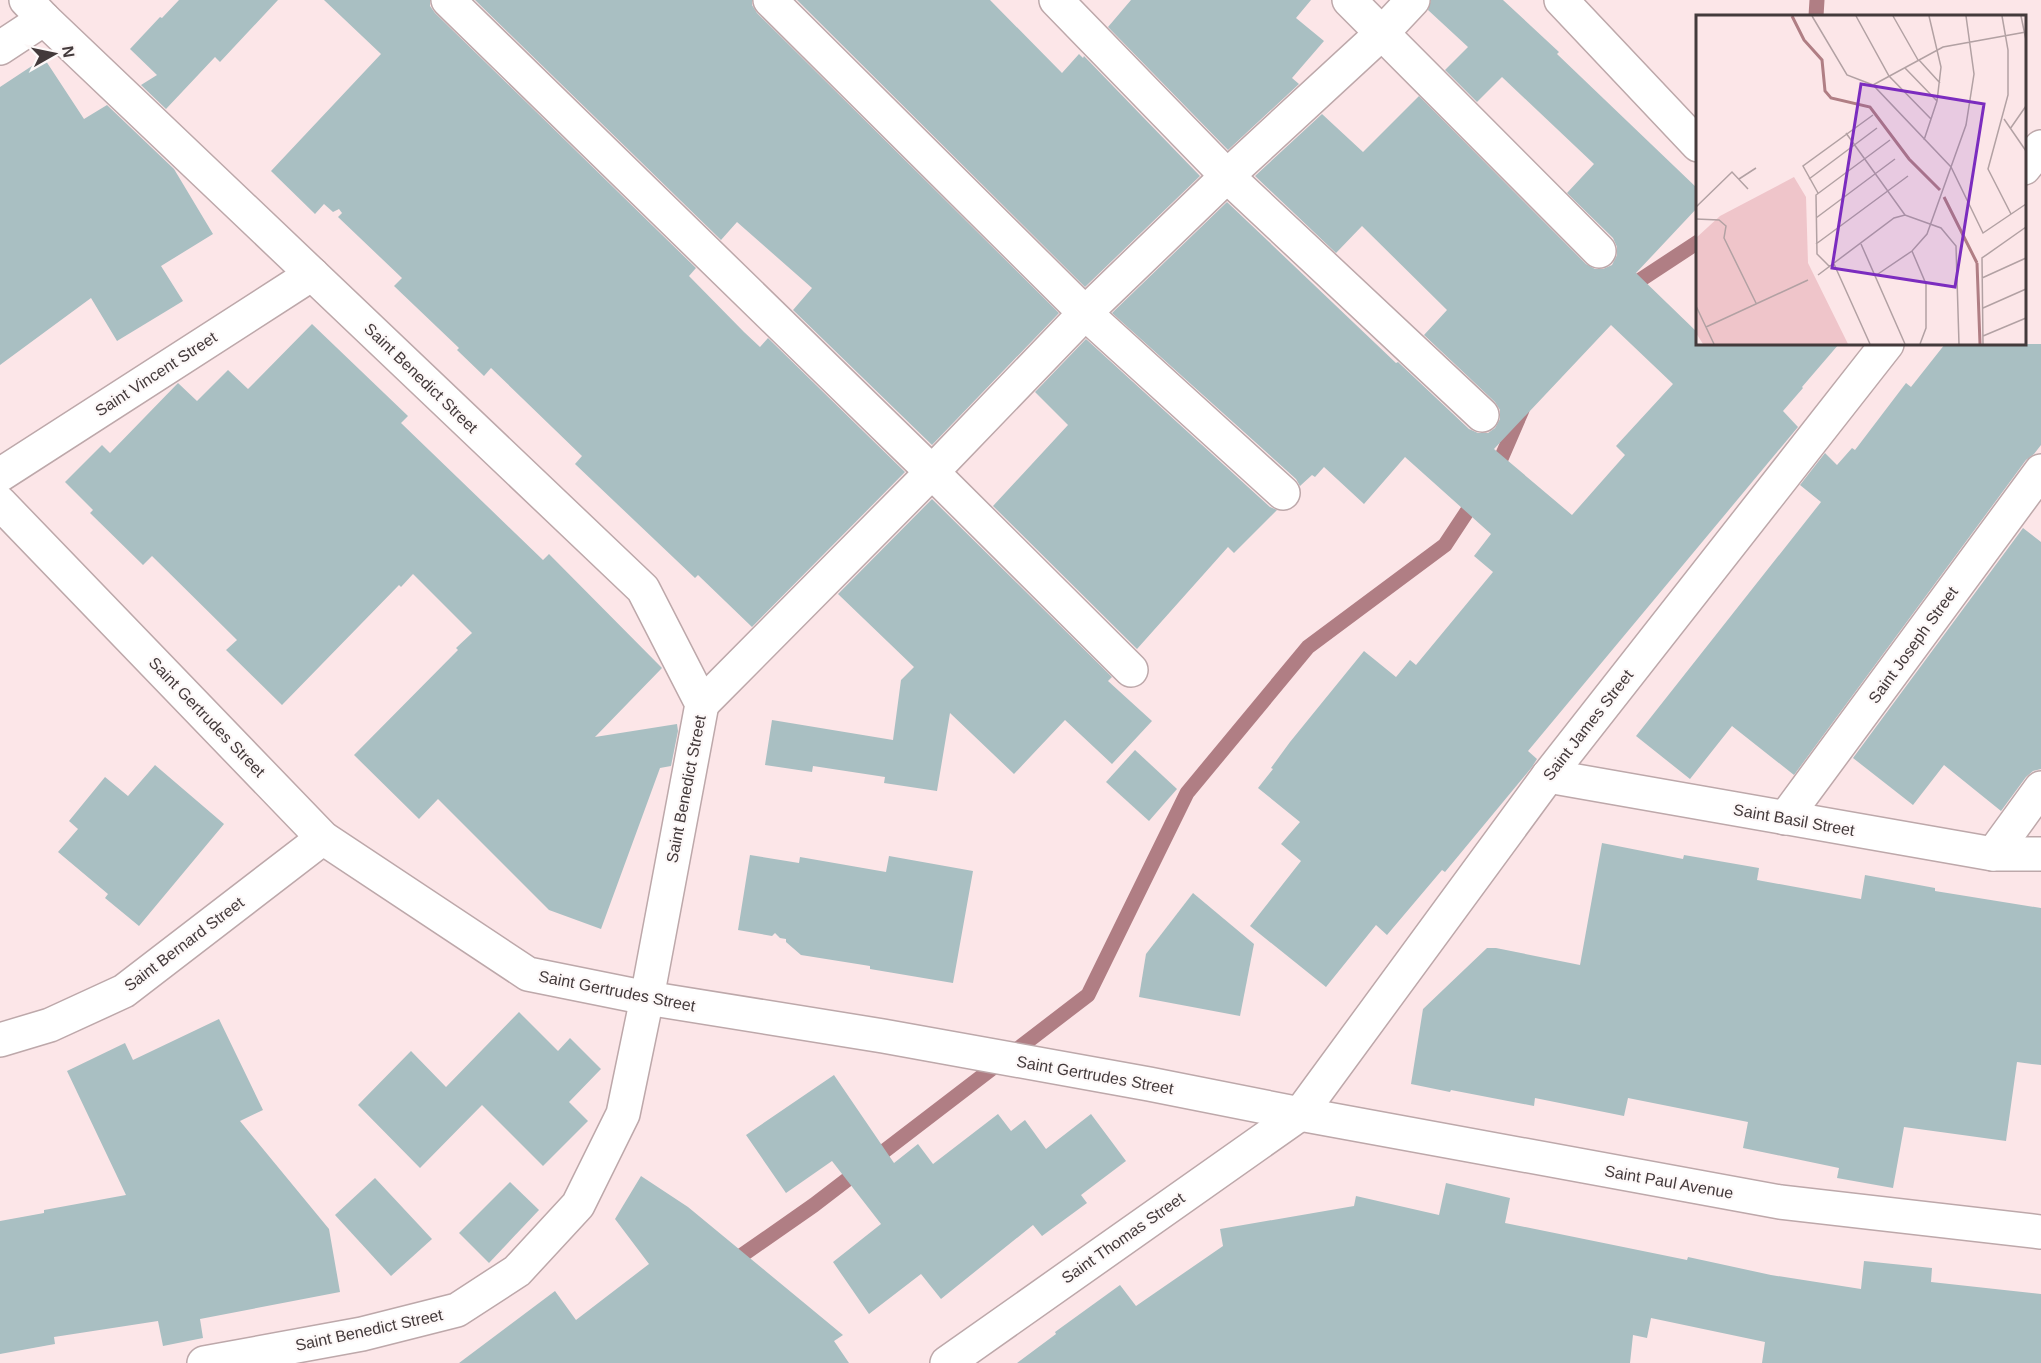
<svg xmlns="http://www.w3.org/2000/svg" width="2041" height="1363" font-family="Arial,sans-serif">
<rect width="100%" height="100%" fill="#fce6e8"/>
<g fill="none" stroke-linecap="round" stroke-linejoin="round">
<!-- stream -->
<g stroke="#b07e84" stroke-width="15">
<polyline points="1816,16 1817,0"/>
<polyline points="1625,290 1698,242"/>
<polyline points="1493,472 1500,461 1522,410"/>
<polyline points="728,1265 814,1205 1088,995 1187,793 1308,647 1445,545 1478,495"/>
</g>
</g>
<!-- building -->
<g fill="#a9bfc2" fill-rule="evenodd">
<polygon points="179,0 278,0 220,62 215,57 166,109 141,85 157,75 130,49 160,17 162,18"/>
<polygon points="324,0 430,0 430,6 435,13 696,268 689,276 744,332 760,347 768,338 905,472 752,627 698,575 695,578 575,464 582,456 491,368 484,376 457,350 459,348 394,286 402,278 338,217 342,213 339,209 333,212 324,204 315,214 271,171 381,54"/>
<polygon points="475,0 752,0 752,5 757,13 1059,313 932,445 793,310 812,288 737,222 721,240"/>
<polygon points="797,0 990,0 1062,73 1079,54 1083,58 1084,56 1200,176 1085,287"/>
<polygon points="1131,0 1311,0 1296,18 1324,41 1292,78 1299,84 1228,150 1108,27"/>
<path d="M 1431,0 L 1503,0 L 1559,52 L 1557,54 L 1698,189 L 1698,207 L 1636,273 L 1698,333 L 1698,344 L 1839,344 L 1802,387 L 1803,388 L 1783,411 L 1798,427 L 1528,751 L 1537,759 L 1532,767 L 1445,872 L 1442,870 L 1387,935 L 1376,925 L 1326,987 L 1250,926 L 1301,861 L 1281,844 L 1300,822 L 1258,788 L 1273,769 L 1271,768 L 1290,742 L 1364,651 L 1396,677 L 1410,660 L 1416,665 L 1493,572 L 1474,556 L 1491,534 L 1405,457 L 1364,504 L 1324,467 L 1315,477 L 1312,475 L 1300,486 L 1296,479 L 1112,313 L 1227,202 L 1396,363 L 1398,362 L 1469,429 L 1478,433 L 1488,433 L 1495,428 L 1500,419 L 1500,410 L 1495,402 L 1424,335 L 1447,310 L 1362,226 L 1336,253 L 1255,176 L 1322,114 L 1363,152 L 1419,96 L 1586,264 L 1595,269 L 1603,269 L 1612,265 L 1617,255 L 1617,247 L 1613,238 L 1567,193 L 1594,164 L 1502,77 L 1477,102 L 1445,70 L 1468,47 L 1428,10 ZM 1611,325 L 1673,384 L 1616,446 L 1625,455 L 1572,515 L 1494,449 Z"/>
<polygon points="44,58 84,119 107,105 174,169 213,234 161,266 183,301 117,341 91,298 0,365 0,87"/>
<polygon points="312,324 408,416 401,423 543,560 549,554 662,668 595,737 677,724 678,731 671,766 660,768 601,929 549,910 438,799 419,819 354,755 458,650 456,648 472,633 413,574 401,587 399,585 282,705 226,650 237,640 152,556 143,565 90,513 93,510 65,482 102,445 110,453 178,383 197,401 228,370 248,389"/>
<polygon points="1086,339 1270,507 1277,510 1234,553 1228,547 1137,649 993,506 1068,425 1035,392"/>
<polygon points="1945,344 2041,344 2041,445 2034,454 2026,460 1794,775 1732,726 1690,779 1636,736 1821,502 1800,485 1825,453 1837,465 1852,448 1855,450 1906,383 1911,387"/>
<polygon points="932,499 1112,677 1108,681 1152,721 1112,764 1065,720 1014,774 950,713 937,791 884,783 885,777 813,766 812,772 765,765 772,720 893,740 901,680 914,667 838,594"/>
<polygon points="2023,528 2041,542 2041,769 2033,771 2026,777 2001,811 1944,765 1913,805 1853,758"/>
<polygon points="1135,750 1177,789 1149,821 1106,782"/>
<polygon points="155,765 224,824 139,926 105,898 108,894 58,852 78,829 69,821 105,777 128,796"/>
<polygon points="1602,843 1683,859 1684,855 1759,868 1757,880 1861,899 1865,875 1935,888 1935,891 2041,908 2041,1065 2017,1062 2006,1141 1904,1127 1893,1188 1837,1178 1839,1168 1743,1148 1748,1122 1628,1098 1624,1116 1535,1098 1534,1106 1451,1090 1450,1092 1411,1084 1423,1009 1487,948 1496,948 1580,965"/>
<polygon points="750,855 799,863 800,857 886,872 889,856 973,871 953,983 870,969 870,966 801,955 786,942 786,939 780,938 775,933 772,936 738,930"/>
<polygon points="1193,893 1254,944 1240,1016 1139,997 1146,954"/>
<polygon points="519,1012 558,1051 570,1038 601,1069 569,1102 588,1121 543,1166 482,1105 420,1168 358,1105 411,1051 446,1087"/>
<polygon points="219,1019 263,1110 240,1121 329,1229 340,1292 200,1319 203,1338 163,1346 158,1321 54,1337 55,1344 0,1354 0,1221 44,1213 44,1210 126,1195 67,1071 125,1043 133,1060"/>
<polygon points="834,1075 894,1163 918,1144 933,1164 998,1114 1011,1131 1025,1120 1046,1149 1091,1114 1126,1161 1081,1195 1087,1203 1042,1236 1033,1225 941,1299 921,1274 869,1314 833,1262 881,1224 832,1161 786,1193 746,1135"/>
<polygon points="641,1176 688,1207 843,1335 834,1341 849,1363 459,1363 555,1291 576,1320 649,1264 615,1219"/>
<polygon points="375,1178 432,1239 391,1276 335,1215"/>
<polygon points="510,1182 539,1210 489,1263 459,1233"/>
<polygon points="1446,1183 1510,1198 1505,1223 1687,1260 1688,1257 1771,1275 1861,1289 1864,1261 1932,1268 1931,1282 2041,1294 2041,1363 1762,1363 1765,1342 1651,1318 1647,1338 1633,1335 1630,1363 1017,1363 1056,1334 1055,1332 1120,1285 1136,1306 1223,1246 1220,1229 1354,1206 1356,1196 1439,1215"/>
</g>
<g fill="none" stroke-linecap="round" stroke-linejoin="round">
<defs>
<g id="street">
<polyline points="26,0 44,19 643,589 702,704 647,998 623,1114 578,1205 517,1271 457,1310 362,1334 204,1363"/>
<polyline points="448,0 932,472 1131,670"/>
<polyline points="770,0 1085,313 1283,493"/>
<polyline points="1056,0 1227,176 1482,415"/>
<polyline points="1349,0 1599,251"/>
<polyline points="1561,0 1698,145"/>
<polyline points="0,48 44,19"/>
<polyline points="2024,168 2041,147"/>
<polyline points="0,475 312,274"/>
<polyline points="0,503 323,838 528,974 647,998 883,1036 1149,1084 1300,1114 1780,1202 2041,1232"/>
<polyline points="702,704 932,472 1085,313 1227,176 1383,32 1413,0"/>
<polyline points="1548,776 1993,854 2041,854"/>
<polyline points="1785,818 2041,471"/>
<polyline points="1993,854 2041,788"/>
<polyline points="0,1040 50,1025 124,991 323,838"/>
<polyline points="947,1363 1300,1114 1548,776 1887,344"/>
</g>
</defs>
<!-- street casing -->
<use href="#street" stroke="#bda8aa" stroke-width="36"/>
<!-- street -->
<use href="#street" stroke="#fff" stroke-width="33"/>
</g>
<g text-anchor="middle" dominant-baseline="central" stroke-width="4.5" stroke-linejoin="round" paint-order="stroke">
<!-- street labels -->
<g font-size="16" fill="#433a3b" stroke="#fdf8f8">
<text transform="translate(156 374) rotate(-33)">Saint Vincent Street</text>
<text transform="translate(421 378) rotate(44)">Saint Benedict Street</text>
<text transform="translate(1913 645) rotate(-54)">Saint Joseph Street</text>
<text transform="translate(207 717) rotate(46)">Saint Gertrudes Street</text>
<text transform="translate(1588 725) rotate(-52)">Saint James Street</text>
<text transform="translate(686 789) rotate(-79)">Saint Benedict Street</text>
<text transform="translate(1794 820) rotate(10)">Saint Basil Street</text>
<text transform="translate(184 944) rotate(-37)">Saint Bernard Street</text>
<text transform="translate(617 991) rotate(11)">Saint Gertrudes Street</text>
<text transform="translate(1095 1075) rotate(10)">Saint Gertrudes Street</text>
<text transform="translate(1669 1182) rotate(10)">Saint Paul Avenue</text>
<text transform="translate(1123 1238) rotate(-35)">Saint Thomas Street</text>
<text transform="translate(369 1330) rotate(-12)">Saint Benedict Street</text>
</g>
</g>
<!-- overview -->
<g transform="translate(1696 15)">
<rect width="330" height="330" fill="#fce6e8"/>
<path d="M 98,162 L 110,182 L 112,248 L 152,329 L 7,329 L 0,318 L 0,223 L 24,201 Z" fill="#efc5ca"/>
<path fill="none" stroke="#b07e84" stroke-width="3" d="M 96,1 L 108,25 L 126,45 L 129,76 L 135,83 L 174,92 L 213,144 L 244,175M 248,182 L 281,248M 281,248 L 284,329"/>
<path fill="none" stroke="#b2a1a3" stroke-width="1.5" d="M 116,1 L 151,60 L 177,70 L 255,152 L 287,218 L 330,189M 160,1 L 193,61 L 235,104M 197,1 L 222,45M 306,1 L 312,35 L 312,80 L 292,154 L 315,199M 325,1 L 330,25M 223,45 L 244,68M 209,53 L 241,86M 177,70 L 247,32 L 330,17M 308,104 L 330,136M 314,114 L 330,91M 150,118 L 209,200M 228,125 L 241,86 L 245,52 L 233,1M 43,164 L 60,153M 113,164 L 181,113M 122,178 L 107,151 L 177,100M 0,192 L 36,157 L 52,174M 120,203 L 199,144M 0,204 L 23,205 L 30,211 L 28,223 L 60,288M 120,229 L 212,161M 165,229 L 209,329M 216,236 L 230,269 L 230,313 L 224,329M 138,249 L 174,329M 134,252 L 121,239 L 120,180 L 194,125M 122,260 L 198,203 L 209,200 L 245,213 L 260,231 L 263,329M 179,261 L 216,236 L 231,219 L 270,110 L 278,59 L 270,1M 286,263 L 330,243M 0,291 L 18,329M 287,293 L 330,274M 10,312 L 112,265M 287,321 L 330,303M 287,329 L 286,243 L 330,212"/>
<path fill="#7b2cbf" fill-opacity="0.15" stroke="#7b2cbf" stroke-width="3" d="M 165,69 L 288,89 L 259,272 L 136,253 Z"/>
<rect width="330" height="330" fill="none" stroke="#433a3b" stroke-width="3"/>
</g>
<!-- north arrow -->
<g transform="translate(54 54) rotate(81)" stroke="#fdf8f8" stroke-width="4.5" paint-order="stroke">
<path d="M0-4.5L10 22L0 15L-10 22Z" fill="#433a3b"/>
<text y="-9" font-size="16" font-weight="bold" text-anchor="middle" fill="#433a3b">N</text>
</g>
</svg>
